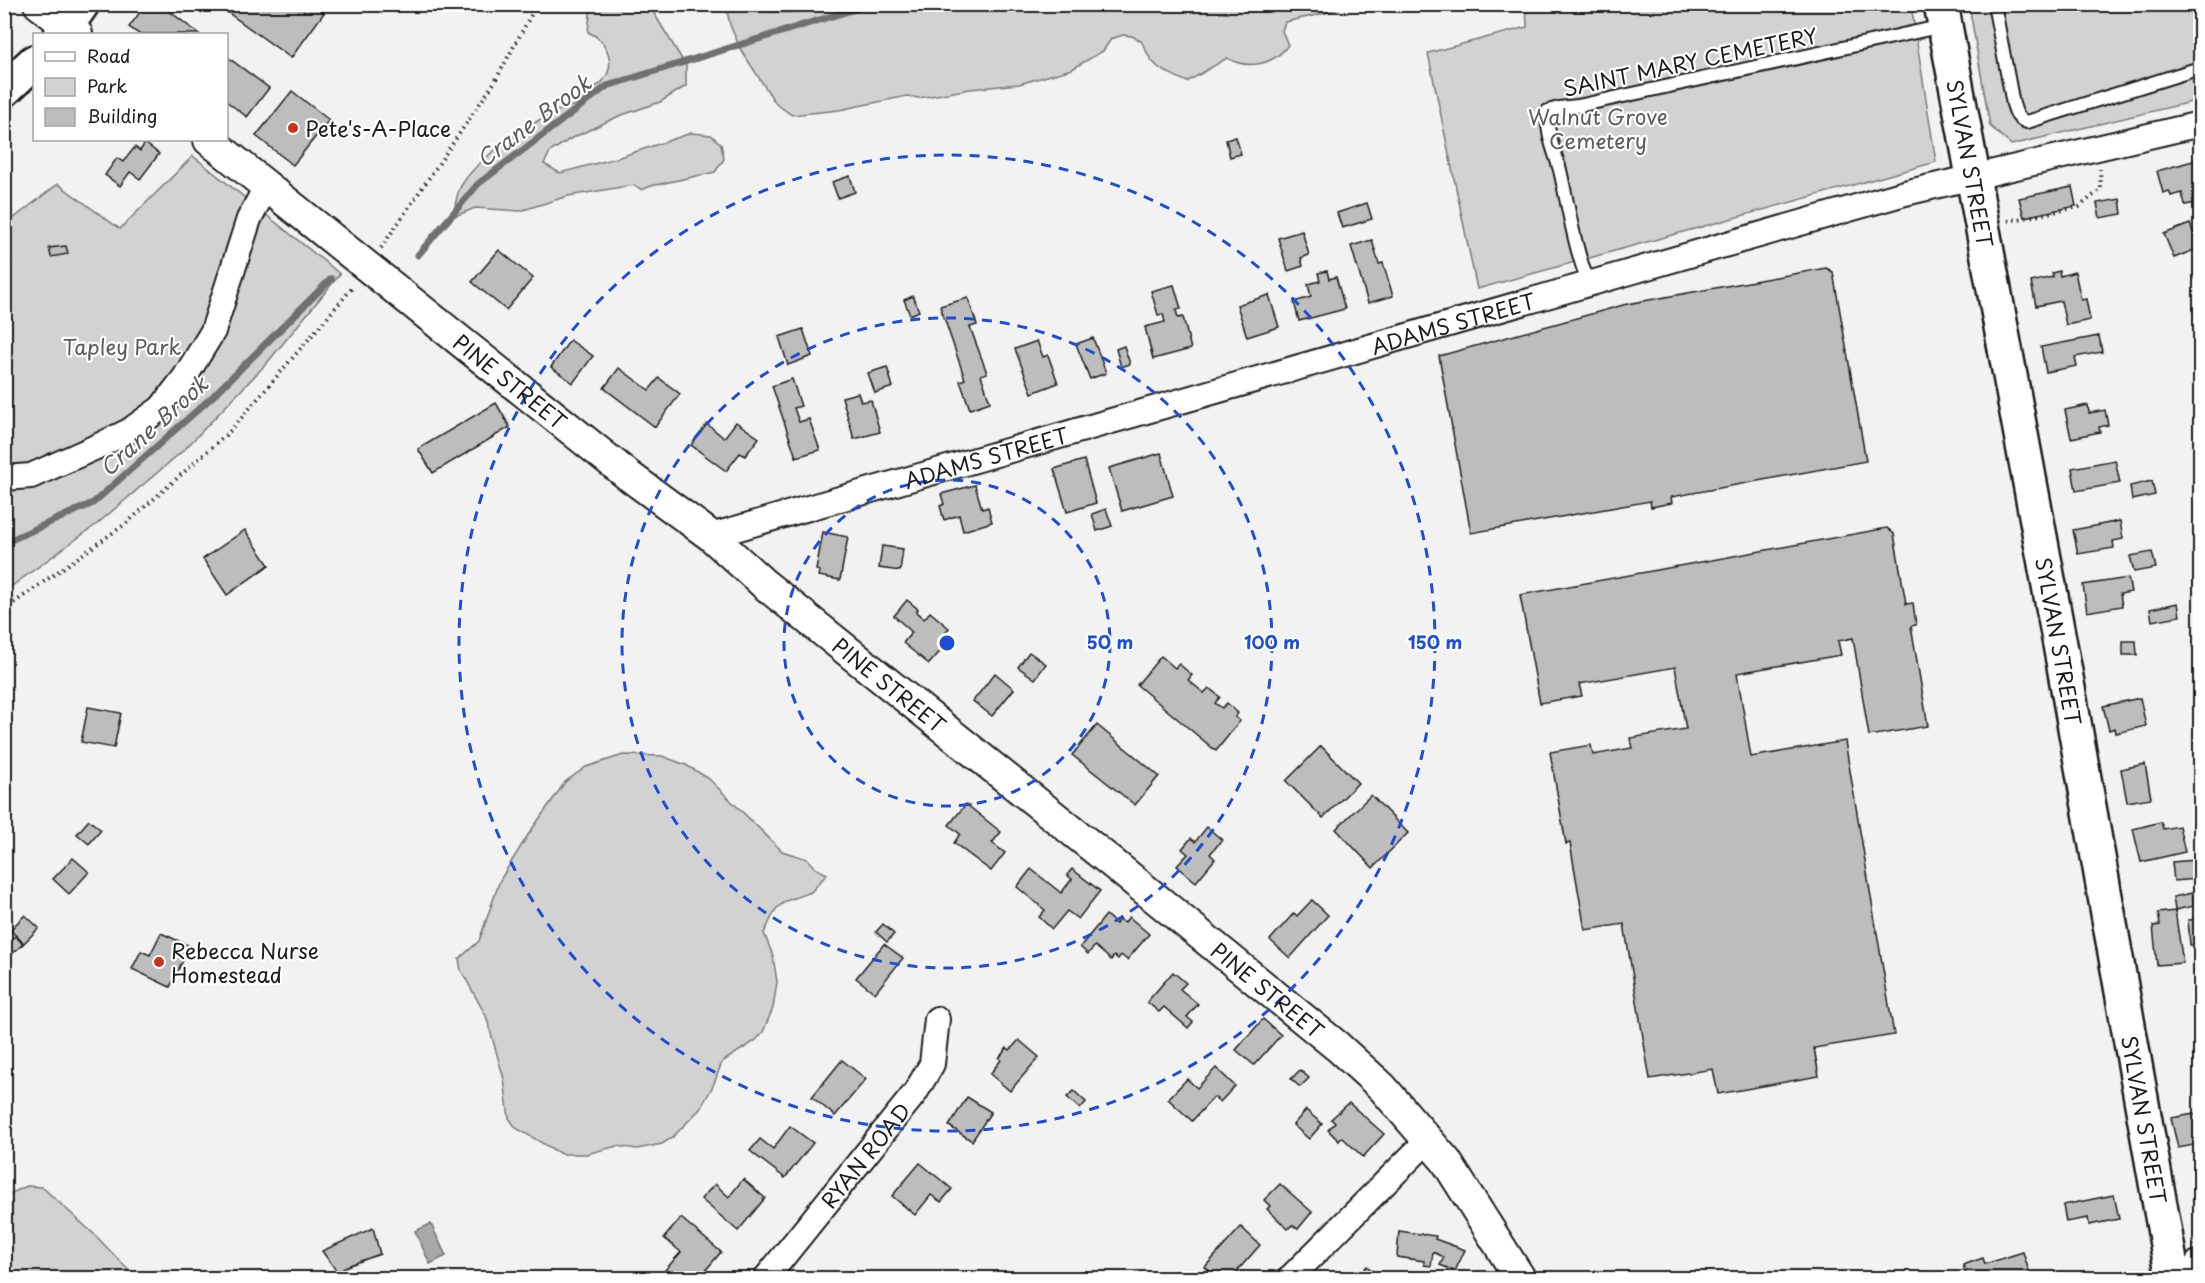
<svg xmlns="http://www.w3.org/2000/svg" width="2205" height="1283" font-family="'Playpen Sans',sans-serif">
<rect width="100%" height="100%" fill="#f2f2f2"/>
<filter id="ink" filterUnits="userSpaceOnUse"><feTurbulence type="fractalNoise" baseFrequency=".0167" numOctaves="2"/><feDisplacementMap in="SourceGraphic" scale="12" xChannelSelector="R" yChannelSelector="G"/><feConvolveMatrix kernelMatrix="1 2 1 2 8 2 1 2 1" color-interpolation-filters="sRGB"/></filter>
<g filter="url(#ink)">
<!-- green -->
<g fill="#d2d2d2" stroke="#777" stroke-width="1.5">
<path d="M 840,4 L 1347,4 L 1347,5 L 1326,13 L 1285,22 L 1282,31 L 1288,45 C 1274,65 1248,70 1227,58 L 1187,82 L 1160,69 L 1151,60 L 1141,41 L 1132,36 L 1123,35 L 1111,39 L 1103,51 L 1072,69 L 1019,84 L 970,89 L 919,98 L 907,96 L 839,110 L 792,115 L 776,104 L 741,50 L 730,25 L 726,6 C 768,13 799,17 840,4 Z"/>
<path d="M 591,5 L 649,5 L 686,66 L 686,86 L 660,102 L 619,116 L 570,139 L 550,152 L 544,164 L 560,173 L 620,157 L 691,133 L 711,135 L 721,144 L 724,159 L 715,172 L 651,186 L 642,190 L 634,185 L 568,196 L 520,211 L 475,208 L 453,217 C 455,208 456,194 461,186 C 478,157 525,127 554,112 C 562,109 574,107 580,101 C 584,98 584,93 588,91 C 594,87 599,86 603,81 C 617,63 607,40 588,32 Z"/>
<polygon points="1526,5 1911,5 1936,162 1477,289 1428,53 1527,27"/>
<polygon points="1969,5 2200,5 2200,100 2011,145 1990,126"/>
<polygon points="193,156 340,274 267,363 185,449 97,524 5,591 5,225 58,184 120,229"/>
<polygon points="623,755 662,756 686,765 708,778 782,851 807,859 815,868 827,874 811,892 786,901 776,909 764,933 773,956 777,982 773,1008 763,1032 755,1041 722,1062 713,1086 700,1109 673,1137 662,1144 637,1149 617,1146 586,1154 561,1154 516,1128 509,1118 504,1079 486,1016 461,970 459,959 479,941 500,880 528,835 565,782 586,767"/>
<polygon points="27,1186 42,1187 95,1235 136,1278 5,1278 5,1196"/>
</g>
<!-- water -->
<polygon fill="#a8a8a8" stroke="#707070" stroke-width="1.5" points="431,1224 446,1256 430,1264 415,1231"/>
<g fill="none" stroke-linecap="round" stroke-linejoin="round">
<!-- stream -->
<g stroke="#707070" stroke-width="7">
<polyline points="418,255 478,184 607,86 871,4"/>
<polyline points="4,543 93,503 212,397 331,279"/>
</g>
</g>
<!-- building -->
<g fill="#bdbdbd" stroke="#1c1c1c" stroke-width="1.5">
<polygon points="146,4 160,4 199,34 139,34 129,27"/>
<polygon points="216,4 313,4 324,13 291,58"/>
<polygon points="226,56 269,88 247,117 226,101"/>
<polygon points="292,91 329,120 293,165 256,136"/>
<polygon points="1236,137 1241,154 1230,157 1226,140"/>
<polygon points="145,143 159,154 140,179 130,172 120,186 105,175 117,158 123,162 135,147 140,151"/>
<polygon points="2200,159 2200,221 2195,203 2185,205 2182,193 2171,196 2169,191 2163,193 2157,171"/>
<polygon points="850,176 855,192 838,198 832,182"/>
<polygon points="2072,187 2076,206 2024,217 2019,198"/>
<polygon points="2120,199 2122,214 2100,218 2097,203"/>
<polygon points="1367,203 1372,219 1342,228 1337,213"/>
<polygon points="2190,224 2199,248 2174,258 2164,234"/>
<polygon points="1302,231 1309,255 1301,258 1303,266 1288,271 1278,238"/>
<polygon points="1372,240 1379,264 1383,263 1393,296 1368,303 1351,246"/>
<polygon points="66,246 68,254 51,257 49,248"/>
<polygon points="499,250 533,278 506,310 472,282"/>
<polygon points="4,253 12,259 4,268"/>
<polygon points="1826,268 1833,272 1866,461 1671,497 1672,503 1651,507 1650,501 1471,533 1439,356 1627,304"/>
<polygon points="1327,271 1329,279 1336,277 1345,309 1299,321 1294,302 1311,297 1308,284 1320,281 1318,273"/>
<polygon points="2059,271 2060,276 2075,272 2081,300 2086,299 2090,320 2066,325 2061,301 2036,306 2031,282 2053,277 2052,273"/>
<polygon points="1174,285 1181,309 1176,310 1178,318 1183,317 1191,349 1153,359 1145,327 1165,322 1163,314 1158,315 1151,291"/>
<polygon points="1269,295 1279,327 1247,337 1237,305"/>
<polygon points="913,296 919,311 910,315 904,300"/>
<polygon points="968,298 977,325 970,327 987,373 981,375 990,402 970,409 960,381 965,379 940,306"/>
<polygon points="803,329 812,356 788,365 779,337"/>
<polygon points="2099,336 2102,352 2075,357 2077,366 2046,372 2041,347"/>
<polygon points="1093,338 1106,373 1090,379 1076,344"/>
<polygon points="570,340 593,356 573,383 551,367"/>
<polygon points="1037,341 1043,357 1048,355 1058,383 1032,393 1015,349"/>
<polygon points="1124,346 1130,364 1121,367 1116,349"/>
<polygon points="887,367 893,387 875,393 868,373"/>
<polygon points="619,368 649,390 659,378 680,394 655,427 604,388"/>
<polygon points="792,379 801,406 794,408 799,422 809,419 820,450 796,457 772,386"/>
<polygon points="858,393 861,402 871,400 880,432 854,439 842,397"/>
<polygon points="496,403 510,427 433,473 418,449"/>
<polygon points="2088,405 2089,413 2105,410 2108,425 2099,427 2100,432 2071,438 2065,410"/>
<polygon points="736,422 759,438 745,456 740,453 726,471 691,445 707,424 724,438"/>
<polygon points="1161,453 1173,496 1122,511 1109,468"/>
<polygon points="1084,460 1096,503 1067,512 1054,469"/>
<polygon points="2115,460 2120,483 2076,491 2072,468"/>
<polygon points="2152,481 2155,495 2132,500 2130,486"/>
<polygon points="975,485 982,509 988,507 992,522 963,531 959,515 944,520 940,506 944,504 941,494"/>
<polygon points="1106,509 1112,526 1097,531 1092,514"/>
<polygon points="2120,521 2123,539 2113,541 2114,548 2078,554 2073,530"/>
<polygon points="1887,528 1894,534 1906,604 1913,603 1916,625 1911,626 1928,726 1869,736 1853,638 1838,641 1841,655 1737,673 1751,757 1845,741 1894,1035 1814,1048 1819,1076 1718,1094 1713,1069 1650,1079 1624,924 1585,930 1570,843 1566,844 1550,752 1591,745 1593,755 1632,748 1630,738 1686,729 1675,667 1579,684 1582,696 1540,703 1520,595"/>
<polygon points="245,530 269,565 227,595 203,559"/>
<polygon points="823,532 848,537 840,580 819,576 820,571 816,570"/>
<polygon points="882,546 903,549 900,571 879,568"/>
<polygon points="2152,552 2156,568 2134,572 2130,556"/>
<polygon points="2128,578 2131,592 2120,594 2122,606 2087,612 2083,585"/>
<polygon points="907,600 918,609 916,612 924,619 930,612 949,628 938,642 944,647 929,664 903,643 912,632 894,616"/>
<polygon points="2178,603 2180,616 2152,621 2150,609"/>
<polygon points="2123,641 2136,641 2137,655 2123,655"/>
<polygon points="1029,652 1046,664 1035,679 1018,667"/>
<polygon points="1161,656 1175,668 1179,664 1192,675 1188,680 1204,693 1209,688 1220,697 1215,703 1222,708 1227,703 1238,713 1235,717 1240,721 1216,751 1137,685"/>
<polygon points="995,673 1014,689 992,716 973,701"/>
<polygon points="2140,698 2146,726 2116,733 2115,728 2109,730 2103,706"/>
<polygon points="88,707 121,713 114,748 81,742"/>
<polygon points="1097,725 1159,776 1135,805 1072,755"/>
<polygon points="1321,746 1358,783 1323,818 1286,781"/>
<polygon points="2145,764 2151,798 2127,802 2121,769"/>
<polygon points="1371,795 1408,833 1373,868 1336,829"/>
<polygon points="966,804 1001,832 992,843 1005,853 991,871 954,843 960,834 949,825"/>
<polygon points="89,820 101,830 89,844 77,834"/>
<polygon points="2161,822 2163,829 2179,826 2185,852 2141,862 2133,829"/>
<polygon points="1207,827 1222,840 1210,854 1215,859 1196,882 1177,866 1188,854 1182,849 1191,838 1195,842"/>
<polygon points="73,858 89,872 69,894 53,879"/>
<polygon points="2195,860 2197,879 2174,881 2172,862"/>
<polygon points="1031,869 1061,893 1072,879 1067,875 1072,869 1100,891 1078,919 1067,911 1052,929 1039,917 1045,910 1017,887"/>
<polygon points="2192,893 2194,906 2175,910 2173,897"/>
<polygon points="1312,900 1328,915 1290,958 1270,940 1294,913 1297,916"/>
<polygon points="2175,911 2183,963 2157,965 2153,926 2160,925 2158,913"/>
<polygon points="25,915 39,928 24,943 10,930"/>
<polygon points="1106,915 1116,924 1119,919 1124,923 1129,917 1149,934 1127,960 1121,955 1118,959 1114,956 1111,960 1095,946 1088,954 1080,947"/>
<polygon points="2200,919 2200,944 2190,945 2188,920"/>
<polygon points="883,924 894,934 887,942 876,932"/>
<polygon points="161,933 190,946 170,987 132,969 141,951 150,955"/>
<polygon points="15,936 23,944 12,954 4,946"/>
<polygon points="884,944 903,958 875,993 856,978"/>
<polygon points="1173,972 1186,983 1180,989 1198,1004 1187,1017 1193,1022 1188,1028 1164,1007 1159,1012 1147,1002"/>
<polygon points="1263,1019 1281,1035 1254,1065 1236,1050"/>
<polygon points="1019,1040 1039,1057 1010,1091 990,1074 1001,1060 999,1058 1007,1048 1010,1050"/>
<polygon points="842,1060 866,1079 835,1116 812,1097"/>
<polygon points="1216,1068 1235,1086 1220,1102 1214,1097 1192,1121 1168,1099 1187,1079 1197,1088"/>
<polygon points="1300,1070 1309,1078 1300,1087 1291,1079"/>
<polygon points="1074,1091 1086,1102 1080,1109 1067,1097"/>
<polygon points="967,1097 991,1112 972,1141 949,1126"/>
<polygon points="1349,1103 1384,1134 1363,1157 1342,1137 1339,1141 1328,1130 1335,1123 1331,1119"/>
<polygon points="1306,1110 1322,1124 1309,1139 1293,1125"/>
<polygon points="2200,1113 2200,1128 2198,1128 2200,1144 2178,1148 2171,1118"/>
<polygon points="790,1126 813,1143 785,1178 750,1151 760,1139 773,1149"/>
<polygon points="920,1163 952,1189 941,1202 931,1195 915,1215 892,1196"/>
<polygon points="743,1179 765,1198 738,1231 701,1199 715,1184 729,1197"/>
<polygon points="1280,1184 1312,1212 1298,1229 1292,1225 1288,1229 1267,1209 1270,1206 1264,1200"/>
<polygon points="2114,1195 2119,1219 2089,1225 2088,1218 2066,1222 2063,1205"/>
<polygon points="681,1218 721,1252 699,1278 658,1278 681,1252 664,1238"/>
<polygon points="1241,1227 1260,1245 1231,1278 1218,1278 1205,1267"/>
<polygon points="373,1228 380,1254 347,1266 338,1273 322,1251"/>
<polygon points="1399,1231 1436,1236 1435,1239 1465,1250 1455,1271 1440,1265 1444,1257 1433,1252 1431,1266 1424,1265 1424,1261 1397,1257"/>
<polygon points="2023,1252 2031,1278 1967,1278 1963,1265 1983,1258 1985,1264"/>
<polygon points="1367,1266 1380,1278 1356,1278"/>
<polygon points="1927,1272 1930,1278 1886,1278 1905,1273 1907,1278"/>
</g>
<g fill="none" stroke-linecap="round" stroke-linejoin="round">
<defs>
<g id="service">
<path d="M 1994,4 L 2013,104 C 2016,113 2017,119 2027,122 L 2200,68"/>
<path d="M 1589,284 C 1574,247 1569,209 1560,170 C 1554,149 1546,134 1548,111 L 1559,108 L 1578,106 L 1943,26"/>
</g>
<g id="minor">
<polyline points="4,478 31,476 96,447 129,431 161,408 185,377 213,331 249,219 267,185"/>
<path id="s1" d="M 711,536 L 1905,193 L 2200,124"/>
<path id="s2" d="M 766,1278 L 915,1093 L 932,1064 L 937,1019"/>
<polyline points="1290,1278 1428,1140"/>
</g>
<g id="tertiary">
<polyline points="39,4 77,34"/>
<path id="s3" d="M 209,140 L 629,476 L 711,536 L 764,584 L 1116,866 L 1338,1047 L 1382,1087 L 1446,1161 L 1520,1278"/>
<polyline points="2196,1278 2200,1265"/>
</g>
<g id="secondary">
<path id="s4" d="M 1941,4 L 2064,666 L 2173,1278"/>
<polyline points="61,34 82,4"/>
<polyline points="4,90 34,62"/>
</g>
</defs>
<!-- service casing -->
<use href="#service" stroke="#1c1c1c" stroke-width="16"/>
<!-- minor casing -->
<use href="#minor" stroke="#1c1c1c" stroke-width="28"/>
<!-- tertiary casing -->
<use href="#tertiary" stroke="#1c1c1c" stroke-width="34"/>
<!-- secondary casing -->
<use href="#secondary" stroke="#1c1c1c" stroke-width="38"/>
<!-- path -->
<g stroke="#1c1c1c" stroke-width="4" stroke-dasharray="1.5 4.5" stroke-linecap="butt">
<polyline points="2008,221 2079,207 2101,189 2100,169"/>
<polyline points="381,248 494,83 537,4"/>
<polyline points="4,610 128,522 231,430 354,286"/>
</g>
<!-- service -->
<use href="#service" stroke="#fff" stroke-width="12"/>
<!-- minor -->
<use href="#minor" stroke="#fff" stroke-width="24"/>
<!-- tertiary -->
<use href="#tertiary" stroke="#fff" stroke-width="30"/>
<!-- secondary -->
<use href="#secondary" stroke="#fff" stroke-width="33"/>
</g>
</g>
<!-- distance rings -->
<g fill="none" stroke="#1d4ed8" stroke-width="3" stroke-dasharray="10 8">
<circle cx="947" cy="643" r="163"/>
<circle cx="947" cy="643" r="325"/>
<circle cx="947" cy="643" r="488"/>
</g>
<!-- markers -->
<g fill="#c8321e" stroke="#fff" stroke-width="2">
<circle cx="293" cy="128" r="6"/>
<circle cx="159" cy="962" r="6"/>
</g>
<g text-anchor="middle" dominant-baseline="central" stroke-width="4.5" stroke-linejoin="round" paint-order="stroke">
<!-- street labels -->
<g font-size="21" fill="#1c1c1c" stroke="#fff">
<text transform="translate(1690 61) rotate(-12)">SAINT MARY CEMETERY</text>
<text stroke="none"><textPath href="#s4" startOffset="162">SYLVAN STREET</textPath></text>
<text stroke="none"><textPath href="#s1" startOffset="772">ADAMS STREET</textPath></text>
<text stroke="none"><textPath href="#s3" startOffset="386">PINE STREET</textPath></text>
<text stroke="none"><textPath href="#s1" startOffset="286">ADAMS STREET</textPath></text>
<text stroke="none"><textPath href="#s4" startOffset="648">SYLVAN STREET</textPath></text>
<text stroke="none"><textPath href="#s3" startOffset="872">PINE STREET</textPath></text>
<text stroke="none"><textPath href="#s3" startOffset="1358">PINE STREET</textPath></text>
<text stroke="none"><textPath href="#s4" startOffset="1134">SYLVAN STREET</textPath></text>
<text stroke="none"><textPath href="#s2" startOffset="158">RYAN ROAD</textPath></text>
</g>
<!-- park labels -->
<g font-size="21" fill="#5c5c5c" stroke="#fff">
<text x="1598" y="116">Walnut Grove<tspan x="1598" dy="24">Cemetery</tspan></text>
<text x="122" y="346">Tapley Park</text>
</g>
<!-- poi labels -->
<g font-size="21" fill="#1c1c1c" stroke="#fff" text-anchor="start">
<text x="305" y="128">Pete's-A-Place</text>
<text x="171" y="950">Rebecca Nurse<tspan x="171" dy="24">Homestead</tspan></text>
</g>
<!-- water labels -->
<g font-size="22" font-style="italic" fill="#5b5b5b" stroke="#fff">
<text transform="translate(533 120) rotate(-37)">Crane Brook</text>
<text transform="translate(153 425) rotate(-42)">Crane Brook</text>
</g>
</g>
<circle cx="947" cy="643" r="9" fill="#1d4ed8" stroke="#fff" stroke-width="3"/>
<g font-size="18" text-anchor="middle" font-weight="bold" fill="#1d4ed8" stroke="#fff" stroke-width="4.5" stroke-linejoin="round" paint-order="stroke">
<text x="1110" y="649">50 m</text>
<text x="1272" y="649">100 m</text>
<text x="1435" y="649">150 m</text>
</g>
<!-- margin -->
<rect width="2205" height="1283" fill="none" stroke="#fff" stroke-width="24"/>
<rect x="12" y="12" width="2181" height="1259" fill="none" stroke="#1c1c1c" stroke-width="2" filter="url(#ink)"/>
<!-- legend -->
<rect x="33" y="33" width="195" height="108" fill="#ffffff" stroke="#a4a4a4" stroke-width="1.5"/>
<rect x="45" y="52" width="30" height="9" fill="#ffffff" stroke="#a4a4a4" stroke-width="1.5"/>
<text x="87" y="63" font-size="18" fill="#1c1c1c">Road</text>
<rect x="45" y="78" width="30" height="18" fill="#d2d2d2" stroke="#a4a4a4" stroke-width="1.5"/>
<text x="87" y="93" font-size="18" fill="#1c1c1c">Park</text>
<rect x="45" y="108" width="30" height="18" fill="#bdbdbd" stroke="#a4a4a4" stroke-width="1.5"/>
<text x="87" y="123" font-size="18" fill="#1c1c1c">Building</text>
</svg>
